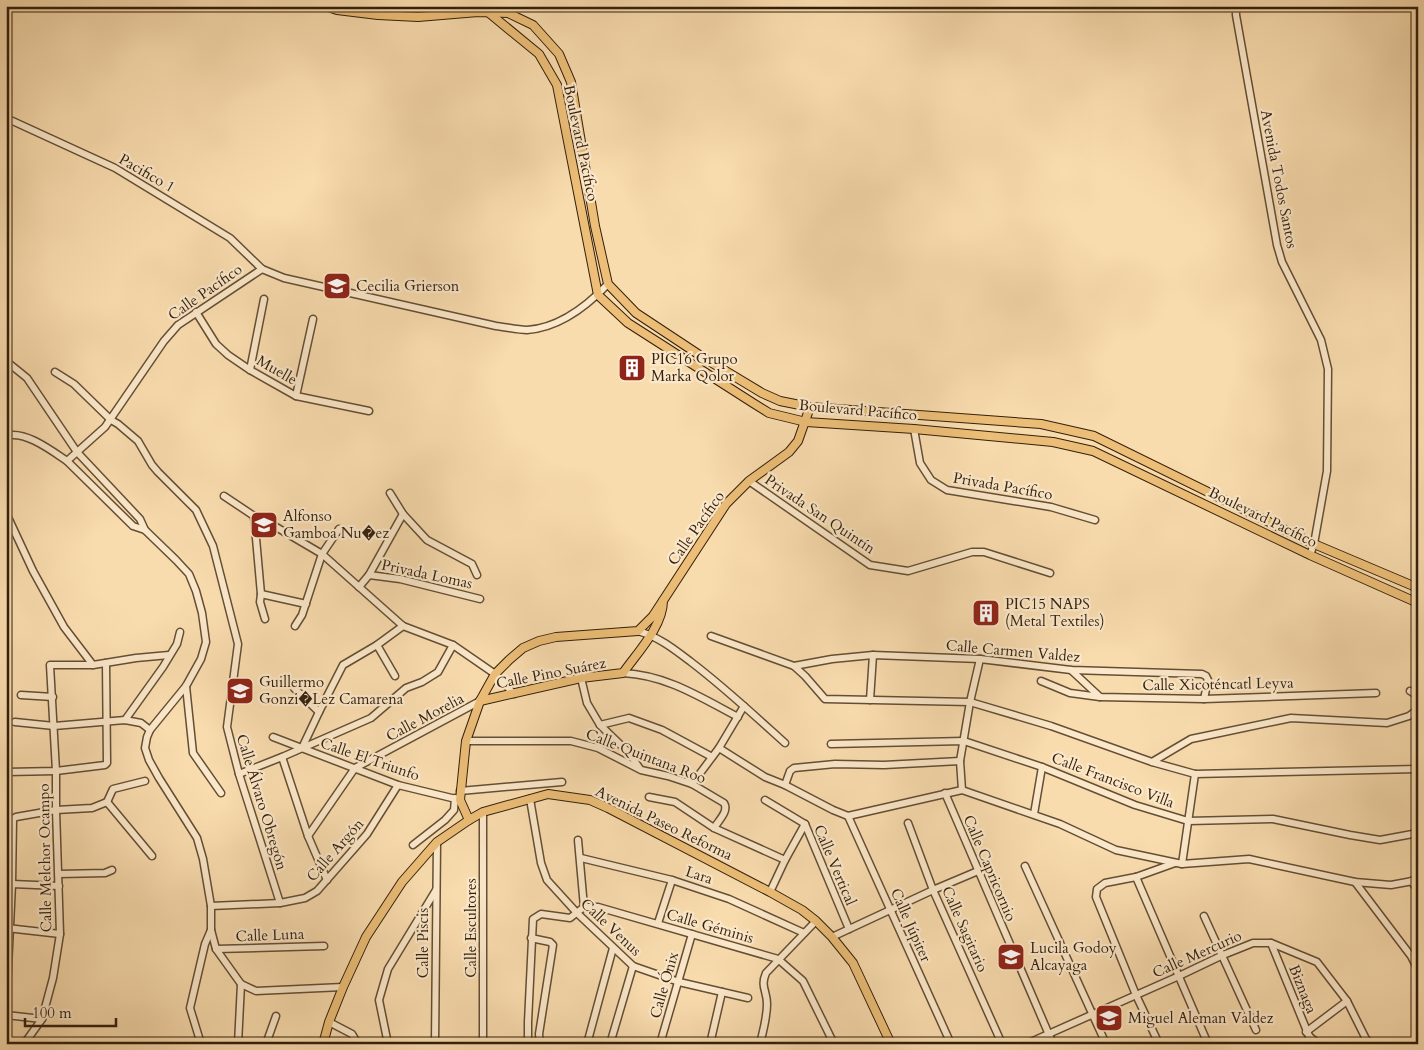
<svg xmlns="http://www.w3.org/2000/svg" width="1424" height="1050" font-family="Cardo,serif">
<rect width="100%" height="100%" fill="#f9dcae"/>
<filter id="stains"><feTurbulence type="fractalNoise" baseFrequency=".004" numOctaves="4"/><feColorMatrix values="0 0 0 0 .2 0 0 0 0 .09 0 0 0 0 .02 0 0 0 .5 -.17"/></filter>
<radialGradient id="worn" r=".72"><stop offset=".6" stop-color="#630" stop-opacity="0"/><stop offset="1" stop-color="#630" stop-opacity=".3"/></radialGradient>
<g fill="none" stroke-linecap="round" stroke-linejoin="round">
<defs>
<g id="minor">
<polyline points="1236,6 1236,15 1277,245 1282,262 1321,340 1328,369 1327,471 1314,544 1310,555"/>
<path d="M 6,118 L 115,168 L 230,238 L 262,269 L 284,278 L 496,326 C 506,327 517,330 527,330 C 558,328 587,306 608,284"/>
<polyline points="196,312 216,344 228,355 250,370 296,396 369,411"/>
<polyline points="6,361 27,378 77,452 140,519 145,530 176,560 189,574 196,591 202,613 206,642 201,659 186,686 150,730 147,737 145,748 149,760 159,778 197,838 203,859 211,906 211,930 216,949 241,984 256,991 343,987"/>
<polyline points="250,370 264,299"/>
<polyline points="55,372 74,384 111,420 118,424 138,441 152,465 158,472 196,510 213,546 238,644 227,727 239,774 280,903"/>
<polyline points="296,396 313,319"/>
<polyline points="914,429 920,463 931,480 947,490 1051,507 1095,520"/>
<path d="M 6,436 C 25,430 52,451 67,461 L 105,427 L 164,341 L 178,325 L 262,269"/>
<polyline points="67,461 133,526 145,530"/>
<polyline points="749,481 870,565 908,571 972,552 984,552 1050,573"/>
<polyline points="390,493 403,514 427,540 472,564 477,575"/>
<polyline points="224,496 254,516 271,524 322,554 403,626 453,645 495,674 514,694"/>
<polyline points="6,513 33,571 64,627 93,665"/>
<polyline points="254,516 261,594 260,602 265,619"/>
<polyline points="369,575 400,579 480,599"/>
<polyline points="359,587 369,575 403,514"/>
<polyline points="261,594 306,604"/>
<polyline points="295,626 302,615 322,554 339,529"/>
<path d="M 638,631 C 659,637 674,649 691,662 C 724,687 754,715 785,743"/>
<polyline points="711,636 794,666 805,676 825,699 970,702 1051,726 1152,762 1195,774 1418,769"/>
<polyline points="377,645 395,676"/>
<polyline points="794,666 832,659 873,655 980,659 1071,670 1202,674 1206,676 1208,680 1204,699"/>
<polyline points="1071,670 1100,697 1204,699 1376,693"/>
<path d="M 623,673 C 666,675 700,697 738,717"/>
<polyline points="581,678 587,703 600,725 629,753 640,769"/>
<polyline points="1041,681 1070,693 1100,697"/>
<polyline points="186,686 193,753 221,793"/>
<polyline points="294,688 319,712"/>
<polyline points="1410,691 1418,696"/>
<polyline points="21,695 53,697"/>
<polyline points="870,700 873,655"/>
<polyline points="125,720 163,667 177,644 180,632"/>
<polyline points="15,722 54,726 125,720 141,723 150,730"/>
<polyline points="600,725 629,718 662,730 712,757"/>
<polyline points="273,737 398,785 460,800"/>
<path d="M 466,741 L 571,741 L 598,748 L 641,770 L 668,776 L 692,784 L 724,803 C 729,811 719,820 714,828"/>
<polyline points="831,744 964,741 1042,767 1135,805 1188,821 1273,819 1350,835 1380,840 1418,833"/>
<polyline points="302,748 319,712 343,665 377,645 403,626"/>
<polyline points="719,748 765,777 785,785 833,810 848,816 962,790 1060,824 1116,850 1182,864 1249,859 1355,882 1391,885 1418,880"/>
<polyline points="282,757 308,836 327,880"/>
<polyline points="1152,762 1191,739 1291,718 1387,723 1409,716 1418,709"/>
<polyline points="6,772 56,771 105,765 107,763 106,663"/>
<polyline points="239,774 282,757 371,718 406,688 422,682 438,672 453,645"/>
<polyline points="692,784 719,748 744,706"/>
<polyline points="785,785 790,771 794,768 835,764 884,765 960,761"/>
<polyline points="962,790 960,761 970,702 980,659"/>
<polyline points="460,791 562,782"/>
<polyline points="945,793 1053,1044"/>
<polyline points="649,797 675,802 714,828 785,860"/>
<polyline points="530,799 541,863 547,880 577,913 633,966 679,982 748,998"/>
<polyline points="765,800 805,824"/>
<polyline points="107,802 152,856"/>
<polyline points="107,802 113,789 145,781"/>
<polyline points="483,812 483,1044"/>
<polyline points="1034,814 1042,767"/>
<polyline points="848,816 951,1044"/>
<polyline points="908,823 933,890 1002,1044"/>
<polyline points="805,824 849,929"/>
<polyline points="308,836 355,768 480,701"/>
<polyline points="578,840 584,907"/>
<polyline points="413,845 445,820 454,810 455,798"/>
<polyline points="581,858 672,880 729,899 804,933"/>
<polyline points="1182,864 1195,774"/>
<polyline points="1025,866 1106,1044"/>
<polyline points="59,874 105,873 112,870"/>
<polyline points="1136,877 1208,1044"/>
<polyline points="1411,881 1418,890"/>
<polyline points="1355,882 1411,956 1418,970"/>
<polyline points="12,884 59,886"/>
<polyline points="770,892 785,860 805,824"/>
<polyline points="211,906 280,903 305,898 317,891 367,834 398,785"/>
<polyline points="1204,916 1256,1030"/>
<polyline points="658,923 672,880"/>
<polyline points="7,928 60,934"/>
<polyline points="832,937 933,890 978,871"/>
<polyline points="531,938 550,942 553,945 539,1034 540,1044"/>
<polyline points="1271,943 1309,1036 1310,1044"/>
<polyline points="216,949 324,946"/>
<polyline points="6,1010 12,884 13,819 16,817 56,810 92,808 107,802"/>
<polyline points="6,1015 42,1019"/>
<polyline points="329,1022 352,1034 358,1044"/>
<polyline points="1306,1032 1347,1001"/>
<polyline points="1309,1036 1315,1041 1316,1044"/>
<polyline points="6,1040 8,1044"/>
<polyline points="24,1044 42,1019 53,978 60,934 56,810 56,771 50,665 93,665 136,658 169,655"/>
<polyline points="201,1044 190,1008 205,944 211,930"/>
<polyline points="238,1044 241,984"/>
<polyline points="266,1044 276,1016"/>
<polyline points="388,1044 379,1000 388,969 436,890"/>
<polyline points="435,1044 437,842"/>
<polyline points="528,1044 528,1022 533,919 541,914 570,918 584,907 598,907 778,959 803,981 834,1044"/>
<polyline points="587,1044 613,948"/>
<polyline points="610,1044 633,966"/>
<polyline points="660,1044 692,934"/>
<polyline points="710,1044 722,992"/>
<path d="M 760,1044 C 763,1031 767,1018 767,1004 C 767,990 760,987 766,973 L 816,921"/>
<polyline points="1026,1044 1179,976 1223,955 1253,943 1271,943 1317,962 1347,1001 1366,1039 1371,1044"/>
<polyline points="1159,1044 1136,995 1096,897 1097,889 1105,883 1136,877 1175,863"/>
</g>
<g id="major">
<polyline points="325,6 337,10 378,15 418,17 478,12 508,13 533,25 559,54 571,82 595,226 608,284 636,313 704,358 762,393 780,401 810,407 1041,424 1094,436 1314,544 1418,588"/>
<polyline points="489,13 539,54 557,85 598,295 628,323 753,403 769,413 806,422 914,429 1053,442 1093,451 1310,555 1418,603"/>
<path d="M 480,701 L 581,678 L 623,673 C 637,653 663,626 663,601"/>
<polyline points="469,820 460,800 466,741 480,701 495,674 509,660 523,648 539,641 556,637 638,631 653,616 726,504 749,481 789,452 798,441 810,407"/>
<polyline points="323,1044 329,1022 343,987 366,937 402,882 437,842 469,820 483,812 548,794 590,800 608,808 770,892 802,910 816,921 832,937 853,963 891,1044"/>
</g>
</defs>
<!-- minor casing -->
<use href="#minor" stroke="#644e34" stroke-width="9"/>
<!-- major casing -->
<use href="#major" stroke="#331f0c" stroke-width="10"/>
<!-- minor -->
<use href="#minor" stroke="#fbe8ca" stroke-width="6"/>
<!-- major -->
<use href="#major" stroke="#ecbe77" stroke-width="8"/>
</g>
<!-- icons -->
<defs>
<symbol id="school-square" viewBox="-11 -11 22 22"><rect x="-9" y="-9" width="18" height="18" rx="4" fill="#8f2418" stroke="#fbe8ca"/><path d="M0-5L7-2L0 1L-7-2ZM-4 1L0 2.5L4 1V4Q0 6-4 4Z" fill="#fff"/></symbol>
<symbol id="building-square" viewBox="-11 -11 22 22"><rect x="-9" y="-9" width="18" height="18" rx="4" fill="#8f2418" stroke="#fbe8ca"/><path d="M-4-6H4V6H1V3H-1V6H-4ZM-2.5-4.3h1.7v1.8h-1.7ZM.8-4.3h1.7v1.8H.8ZM-2.5-1h1.7V.8h-1.7ZM.8-1h1.7V.8H.8Z" fill="#fff"/></symbol>
</defs>
<g fill-rule="evenodd">
<use href="#school-square" x="321" y="270" width="32" height="32"/>
<use href="#building-square" x="616" y="352" width="32" height="32"/>
<use href="#school-square" x="248" y="509" width="32" height="32"/>
<use href="#building-square" x="970" y="597" width="32" height="32"/>
<use href="#school-square" x="224" y="675" width="32" height="32"/>
<use href="#school-square" x="995" y="941" width="32" height="32"/>
<use href="#school-square" x="1093" y="1002" width="32" height="32"/>
</g>
<g text-anchor="middle" dominant-baseline="central" stroke-width="4.5" stroke-linejoin="round" paint-order="stroke">
<!-- street labels -->
<g font-size="15" fill="#331f0c" stroke="#fbe8ca">
<text transform="translate(581 143) rotate(78)">Boulevard Pacífico</text>
<text transform="translate(147 173) rotate(30)">Pacifico 1</text>
<text transform="translate(1279 179) rotate(79)">Avenida Todos Santos</text>
<text transform="translate(205 292) rotate(-35)">Calle Pacífico</text>
<text transform="translate(277 370) rotate(30)">Muelle</text>
<text transform="translate(858 410) rotate(5)">Boulevard Pacífico</text>
<text transform="translate(1003 486) rotate(10)">Privada Pacífico</text>
<text transform="translate(820 514) rotate(34)">Privada San Quintín</text>
<text transform="translate(1263 517) rotate(26)">Boulevard Pacífico</text>
<text transform="translate(696 528) rotate(-55)">Calle Pacífico</text>
<text transform="translate(427 574) rotate(12)">Privada Lomas</text>
<text transform="translate(1013 651) rotate(5)">Calle Carmen Valdez</text>
<text transform="translate(551 673) rotate(-11)">Calle Pino Suárez</text>
<text transform="translate(1218 684) rotate(-1)">Calle Xicoténcatl Leyva</text>
<text transform="translate(425 717) rotate(-28)">Calle Morelia</text>
<text transform="translate(646 756) rotate(21)">Calle Quintana Roo</text>
<text transform="translate(370 759) rotate(19)">Calle El Triunfo</text>
<text transform="translate(1113 780) rotate(21)">Calle Francisco Villa</text>
<text transform="translate(262 802) rotate(73)">Calle Álvaro Obregón</text>
<text transform="translate(664 823) rotate(26)">Avenida Paseo Reforma</text>
<text transform="translate(335 850) rotate(-49)">Calle Argón</text>
<text transform="translate(45 858) rotate(-91)">Calle Melchor Ocampo</text>
<text transform="translate(835 865) rotate(67)">Calle Vertical</text>
<text transform="translate(990 868) rotate(67)">Calle Capricornio</text>
<text transform="translate(699 875) rotate(18)">Lara</text>
<text transform="translate(911 925) rotate(66)">Calle Júpiter</text>
<text transform="translate(710 926) rotate(16)">Calle Géminis</text>
<text transform="translate(611 927) rotate(43)">Calle Venus</text>
<text transform="translate(471 928) rotate(-90)">Calle Escultores</text>
<text transform="translate(965 929) rotate(66)">Calle Sagitario</text>
<text transform="translate(270 935) rotate(-2)">Calle Luna</text>
<text transform="translate(423 943) rotate(-90)">Calle Piscis</text>
<text transform="translate(1197 954) rotate(-24)">Calle Mercurio</text>
<text transform="translate(664 985) rotate(-74)">Calle Ónix</text>
<text transform="translate(1303 989) rotate(68)">Biznaga</text>
</g>
<!-- poi labels -->
<g font-size="15" fill="#331f0c" stroke="#fbe8ca" text-anchor="start">
<text x="356" y="286">Cecilia Grierson</text>
<text x="651" y="359">PIC16 Grupo<tspan x="651" dy="17">Marka Qolor</tspan></text>
<text x="283" y="516">Alfonso<tspan x="283" dy="17">Gamboa Nu�ez</tspan></text>
<text x="1005" y="604">PIC15 NAPS<tspan x="1005" dy="17">(Metal Textiles)</tspan></text>
<text x="259" y="682">Guillermo<tspan x="259" dy="17">Gonzi�Lez Camarena</tspan></text>
<text x="1030" y="948">Lucila Godoy<tspan x="1030" dy="17">Alcayaga</tspan></text>
<text x="1128" y="1018">Miguel Aleman Valdez</text>
</g>
</g>
<!-- margin -->
<rect width="1424" height="1050" fill="none" stroke="#f9dcae" stroke-width="25"/>
<rect x="8" y="8" width="1409" height="1035" fill="none" stroke="#331f0c" stroke-width="2.5"/>
<rect x="12" y="12" width="1399" height="1025" fill="none" stroke="#331f0c"/>
<!-- scale -->
<path d="M25 1018v8h91v-8" fill="none" stroke="#331f0c" stroke-width="2.5"/>
<text x="32" y="1018" font-size="15" fill="#331f0c" stroke="#fbe8ca" stroke-width="4" paint-order="stroke">100 m</text>
<rect width="100%" height="100%" filter="url(#stains)"/>
<rect width="100%" height="100%" fill="url(#worn)"/>
</svg>
